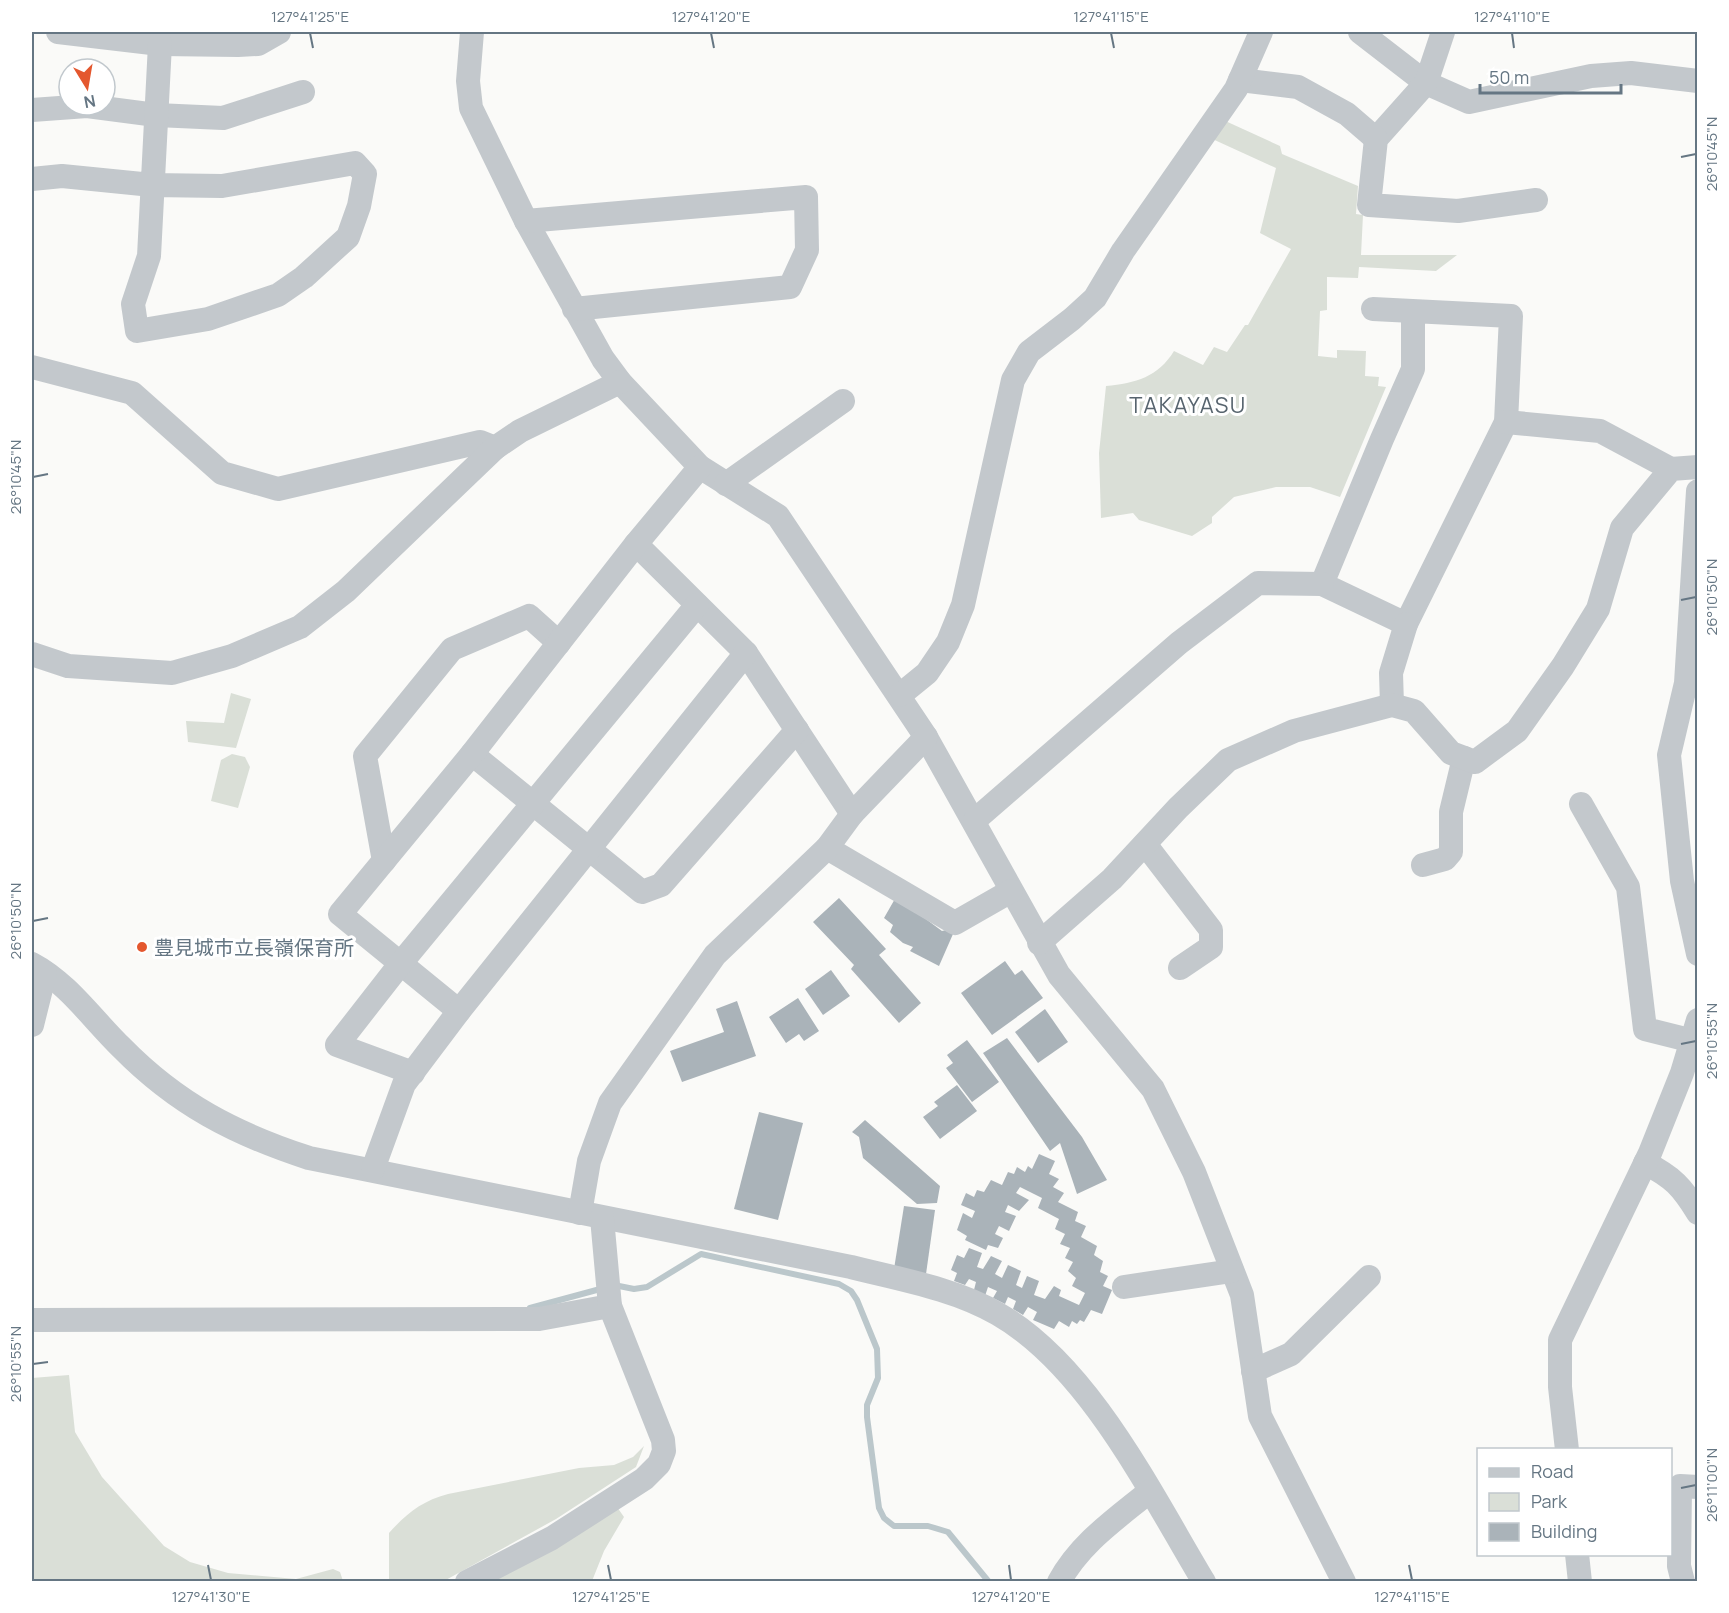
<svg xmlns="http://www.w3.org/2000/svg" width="1729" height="1613" font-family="Manrope,'Noto Sans JP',sans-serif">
<rect width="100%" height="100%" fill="#fafaf8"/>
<!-- green -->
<g fill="#dadfd7">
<path d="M 1221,119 L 1280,146 L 1282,154 L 1358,186 L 1356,214 L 1363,215 L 1361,255 L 1457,255 L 1436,271 L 1359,267 L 1358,278 L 1327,277 L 1327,310 L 1320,311 L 1318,356 L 1337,358 L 1337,350 L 1366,351 L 1365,376 L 1379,377 L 1378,386 L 1386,387 L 1340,497 L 1310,487 L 1276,487 L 1234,497 L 1212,517 L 1212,523 L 1192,536 L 1139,520 L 1133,513 L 1101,518 L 1099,453 L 1106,386 C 1136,383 1158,377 1174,351 L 1203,365 L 1214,347 L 1227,352 L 1245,325 L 1248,325 L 1291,249 L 1260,233 L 1276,168 L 1208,137 Z"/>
<polygon points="231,693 251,699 236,748 188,742 186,721 224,723"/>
<polygon points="232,754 245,757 250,767 238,808 211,801 221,760"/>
<polygon points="69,1375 75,1432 102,1477 164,1546 190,1562 228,1573 296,1579 333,1569 340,1572 343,1581 32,1581 32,1378"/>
<path d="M 644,1446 L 636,1467 L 556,1519 L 444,1581 L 389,1582 L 389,1533 C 407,1513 422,1501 448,1494 L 579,1468 L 614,1465 L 633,1457 Z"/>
<polygon points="617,1507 624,1517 604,1551 592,1581 489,1582"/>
</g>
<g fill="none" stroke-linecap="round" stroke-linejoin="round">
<!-- stream -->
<g stroke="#bbc7cb" stroke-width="6">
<polyline points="614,1285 634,1289 647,1287 701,1254 839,1284 851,1291 857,1300 877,1349 878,1378 867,1405 867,1417 879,1508 884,1518 894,1526 928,1526 948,1532 989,1582"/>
<polyline points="530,1308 604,1288"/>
</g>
</g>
<!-- building -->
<g fill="#aab3b9">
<polygon points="896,897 942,931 946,930 953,934 939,966 910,951 913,947 903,943 890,932 893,925 884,918"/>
<polygon points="839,898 886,949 879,955 921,1003 899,1023 851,969 854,965 813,922"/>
<polygon points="1005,961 1015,975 1022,970 1043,998 992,1035 961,993"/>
<polygon points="831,970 850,996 823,1015 805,989"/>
<polygon points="798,998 819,1031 804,1041 799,1034 786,1043 769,1017"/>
<polygon points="737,1001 756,1056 682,1082 670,1051 724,1032 716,1009"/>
<polygon points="1045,1009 1068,1042 1038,1063 1015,1032"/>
<polygon points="1007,1038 1082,1137 1107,1180 1077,1194 1060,1143 1050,1151 983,1053"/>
<polygon points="967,1040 999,1082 972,1102 946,1068 953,1063 947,1055"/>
<polygon points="957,1085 977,1111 940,1139 923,1117 938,1106 934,1102"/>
<polygon points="759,1112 803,1123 778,1220 734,1209"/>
<polygon points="865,1120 940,1186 937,1203 917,1204 863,1158 859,1137 852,1132"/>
<polygon points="1039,1154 1055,1161 1049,1174 1059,1179 1053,1187 1064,1193 1058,1202 1078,1212 1075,1221 1086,1226 1081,1237 1097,1246 1094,1255 1103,1261 1100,1272 1108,1276 1103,1286 1112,1290 1102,1314 1091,1310 1084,1322 1080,1320 1077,1324 1072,1321 1069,1327 1059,1321 1054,1329 1033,1320 1037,1312 1028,1307 1023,1315 1013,1309 1016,1301 1008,1297 1005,1304 993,1298 997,1291 988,1287 985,1296 974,1290 976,1282 969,1279 965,1285 954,1281 957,1273 951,1270 957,1255 964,1258 969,1248 982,1253 977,1267 983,1269 991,1256 1002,1261 995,1274 1002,1278 1008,1265 1021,1271 1016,1285 1022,1288 1027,1276 1039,1281 1034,1295 1045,1299 1054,1286 1061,1290 1059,1296 1079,1305 1085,1293 1072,1286 1076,1278 1068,1271 1073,1262 1065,1258 1070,1248 1060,1244 1065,1234 1055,1229 1059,1219 1038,1208 1042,1198 1020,1187 1016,1193 1029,1200 1019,1211 1008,1205 1005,1212 1016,1216 1009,1231 999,1226 995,1234 1003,1238 998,1248 988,1245 986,1250 965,1240 967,1236 957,1230 963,1213 972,1218 975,1211 961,1205 966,1193 974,1197 977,1190 984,1192 991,1180 1002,1185 1008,1172 1014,1174 1017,1167 1025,1172 1028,1166 1032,1169"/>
<polygon points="904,1206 935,1210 926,1274 894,1269"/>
</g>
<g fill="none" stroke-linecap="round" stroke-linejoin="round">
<!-- minor -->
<g stroke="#c3c8cc" stroke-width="24">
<polyline points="58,32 160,44 238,45 258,44 279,32"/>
<polyline points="472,32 468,81 471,108 526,221 603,359 620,382 700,467 778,516 926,737 1059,975 1153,1089 1194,1172 1242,1295 1260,1416 1344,1582"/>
<polyline points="1360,32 1426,83 1469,102 1591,76 1631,73 1698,81"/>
<polyline points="1443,32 1426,83 1376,139 1369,205 1458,211 1536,200"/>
<polyline points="1240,80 1298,87 1347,114 1376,139"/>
<polyline points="32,110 87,106 156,115 223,118 303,92"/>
<polyline points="32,179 62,176 152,185 222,186 355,163 365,174 359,206 348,237 304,277 278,295 208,319 137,331 133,304 149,256 160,44"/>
<polyline points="526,221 806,197 807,250 790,287 574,309"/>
<polyline points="1373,309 1511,316 1506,422 1406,624 1322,584 1382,439 1413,369 1413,311"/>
<polyline points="32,367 132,393 222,473 278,489 480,442 495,448"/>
<polyline points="1506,422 1600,431 1671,469"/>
<polyline points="726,484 843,401"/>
<polyline points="1698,491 1686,683 1669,755 1682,881 1698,954"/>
<polyline points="636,544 746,653 852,814"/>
<polyline points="32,654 68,666 172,673 232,656 300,627 346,591 495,448 520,431 620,382"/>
<polyline points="900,695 927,673 948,642 963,605 1013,380 1029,352 1072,319 1095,298 1123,251 1236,89 1261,32"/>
<polyline points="1392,705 1391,673 1406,624"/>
<polyline points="472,754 642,892 661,885 797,730"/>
<polyline points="1581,804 1628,887 1645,1029 1693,1041"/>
<polyline points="975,820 1179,643 1258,583 1322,584"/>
<polyline points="1145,844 1211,930 1211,947 1180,968"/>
<polyline points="827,848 955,923 1011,891"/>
<polyline points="384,861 365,756 452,649 529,616 559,643"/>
<polyline points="1423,865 1445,859 1451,852 1451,812 1464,758"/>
<polyline points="1039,943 1112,879 1178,808 1228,760 1294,731 1392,705 1414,711 1451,753 1475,762 1517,731 1563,666 1598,609 1622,528 1671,469 1698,467"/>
<path d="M 32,964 C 68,983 93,1020 122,1048 C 177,1104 235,1134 309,1158 L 851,1267 C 899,1279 956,1289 998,1314 C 1089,1366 1151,1494 1204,1582"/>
<polyline points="459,1011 340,914 472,754 636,544 700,467"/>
<polyline points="32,1025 45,973"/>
<polyline points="413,1073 337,1045 401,963 697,605"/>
<path d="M 1645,1163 C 1673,1177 1682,1187 1698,1213"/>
<polyline points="373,1169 404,1084 459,1011 746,653"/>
<polyline points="580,1213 589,1161 610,1103 715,955 827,848 852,814 926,737"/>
<polyline points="1124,1287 1232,1271"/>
<polyline points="32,1320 539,1319 610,1306"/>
<polyline points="1253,1371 1291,1354 1369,1277"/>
<polyline points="1567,1450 1560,1387 1560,1340 1650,1153 1682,1073 1698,1020"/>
<polyline points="1577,1554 1580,1582"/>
<polyline points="467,1582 552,1538 644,1479 659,1464 664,1451 663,1440 610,1306 602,1218"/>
<path d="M 1059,1582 C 1080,1543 1116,1519 1150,1491"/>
<polyline points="1683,1582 1679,1566 1680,1486 1698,1487"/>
</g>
</g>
<!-- ticks -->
<path fill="none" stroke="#657683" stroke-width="2" d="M 310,33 L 313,48M 711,33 L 714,48M 1111,33 L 1114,48M 1512,33 L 1514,48M 1681,157 L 1696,154M 33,477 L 48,474M 1681,600 L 1696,597M 33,921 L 48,918M 1681,1044 L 1696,1041M 33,1364 L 48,1362M 1681,1488 L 1696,1485M 208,1565 L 211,1580M 608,1565 L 611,1580M 1009,1565 L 1011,1580M 1409,1565 L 1412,1580"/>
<!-- markers -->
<circle fill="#e4572e" stroke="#fff" stroke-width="2" cx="142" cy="947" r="6"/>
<g text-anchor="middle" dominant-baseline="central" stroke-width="6" stroke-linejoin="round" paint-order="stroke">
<!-- poi labels -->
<g font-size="20" fill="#657683" stroke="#fff" text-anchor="start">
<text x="154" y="947">豊見城市立長嶺保育所</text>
</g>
<!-- quarter labels -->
<g font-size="22" letter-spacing="1.5" fill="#57646e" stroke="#fff">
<text x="1188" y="405">TAKAYASU</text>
</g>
</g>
<!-- border -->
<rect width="1729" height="1613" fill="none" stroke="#ffffff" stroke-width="66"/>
<!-- legend -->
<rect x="1477" y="1448" width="195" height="108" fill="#ffffff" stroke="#c1c8cd" stroke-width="1.5"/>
<rect x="1489" y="1468" width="30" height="9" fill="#c3c8cc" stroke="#c1c8cd" stroke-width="1.5"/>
<text x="1531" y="1478" font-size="18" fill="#657683">Road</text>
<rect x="1489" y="1493" width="30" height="18" fill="#dadfd7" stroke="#c1c8cd" stroke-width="1.5"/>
<text x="1531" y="1508" font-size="18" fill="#657683">Park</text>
<rect x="1489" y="1523" width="30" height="18" fill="#aab3b9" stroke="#c1c8cd" stroke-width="1.5"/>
<text x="1531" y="1538" font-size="18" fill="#657683">Building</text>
<!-- north arrow -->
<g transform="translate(87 87) rotate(169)"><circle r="28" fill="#ffffff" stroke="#c1c8cd" stroke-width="1.5"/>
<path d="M0-4.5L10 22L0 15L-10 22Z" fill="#e4572e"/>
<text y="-9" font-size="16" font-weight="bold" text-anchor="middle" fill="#657683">N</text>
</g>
<!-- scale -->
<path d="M1480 84v9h141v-9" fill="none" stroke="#657683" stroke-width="3"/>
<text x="1489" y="84" font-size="18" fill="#657683" stroke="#ffffff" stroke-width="4.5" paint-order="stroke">50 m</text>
<rect x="33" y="33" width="1663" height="1547" fill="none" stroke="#657683" stroke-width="2"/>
<g font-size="15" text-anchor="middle" fill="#657683">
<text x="310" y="22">127°41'25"E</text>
<text x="711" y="22">127°41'20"E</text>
<text x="1111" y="22">127°41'15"E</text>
<text x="1512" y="22">127°41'10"E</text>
<text transform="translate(1712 154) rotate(-90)" y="5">26°10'45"N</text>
<text transform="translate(16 477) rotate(-90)" y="5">26°10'45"N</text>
<text transform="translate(1712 597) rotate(-90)" y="5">26°10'50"N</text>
<text transform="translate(16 921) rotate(-90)" y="5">26°10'50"N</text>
<text transform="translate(1712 1041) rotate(-90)" y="5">26°10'55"N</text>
<text transform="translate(16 1364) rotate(-90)" y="5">26°10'55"N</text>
<text transform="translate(1712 1485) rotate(-90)" y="5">26°11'00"N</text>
<text x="211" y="1602">127°41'30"E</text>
<text x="611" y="1602">127°41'25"E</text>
<text x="1011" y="1602">127°41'20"E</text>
<text x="1412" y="1602">127°41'15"E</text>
</g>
</svg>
